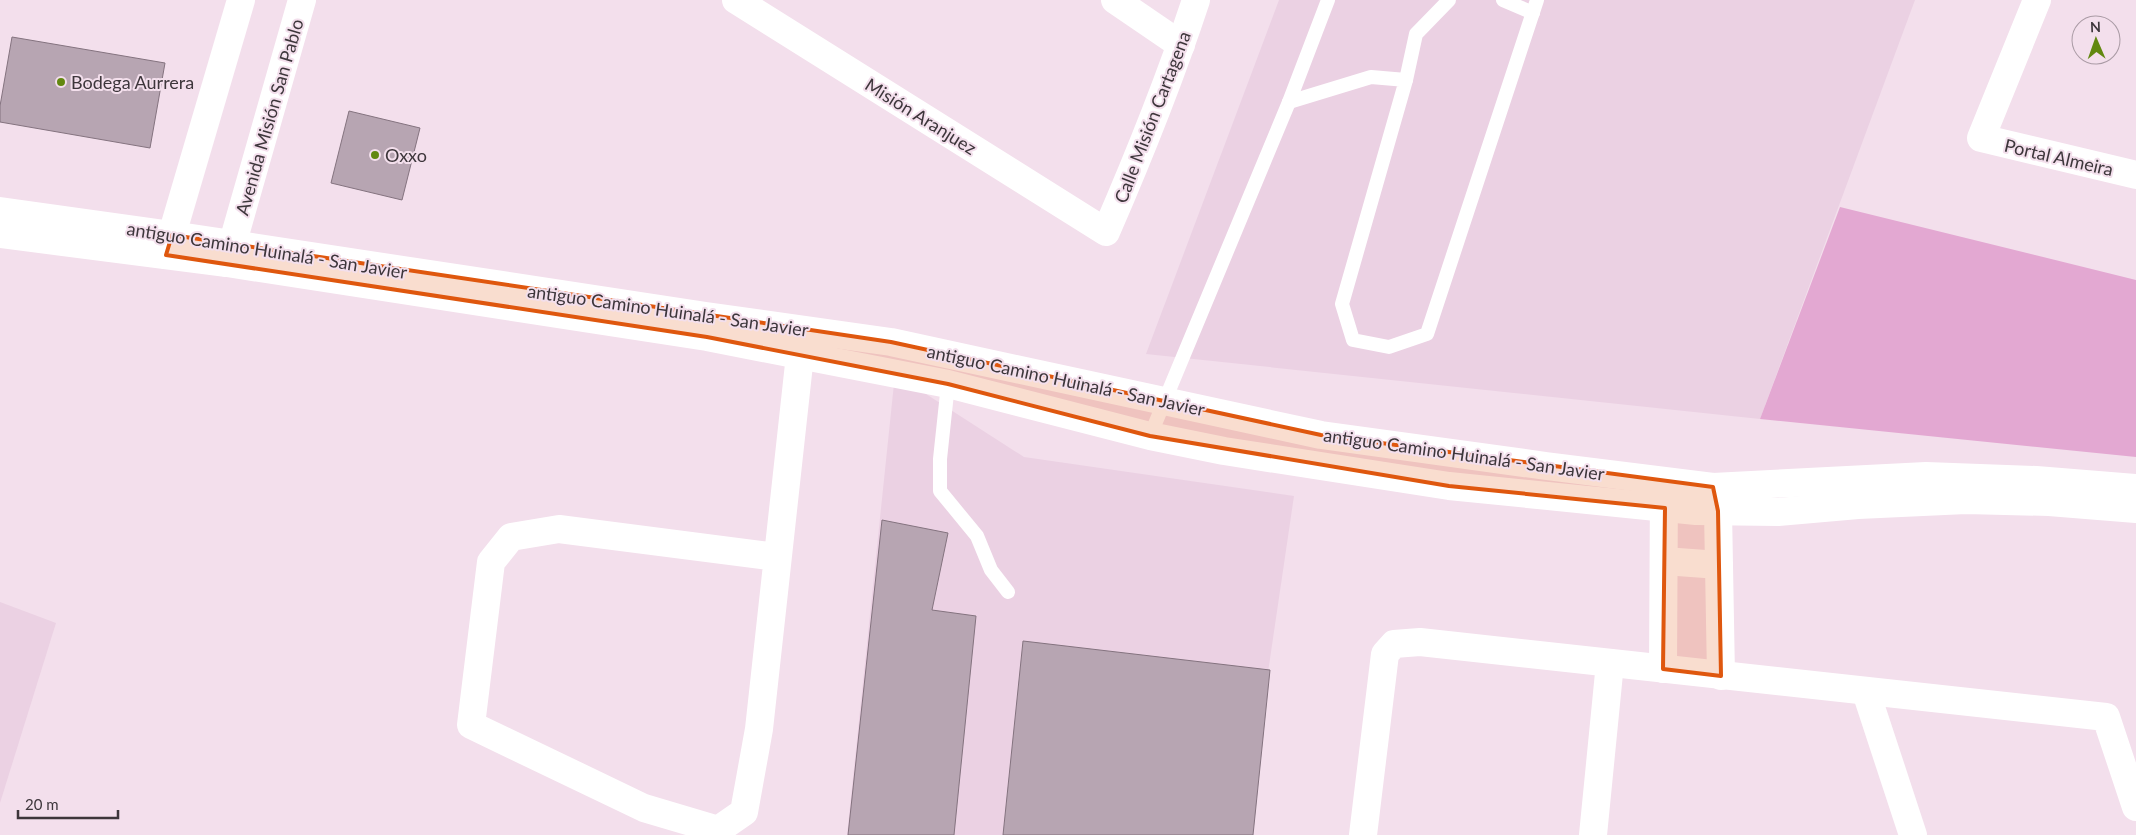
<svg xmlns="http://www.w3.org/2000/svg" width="2136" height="835" font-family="Lato,sans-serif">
<rect width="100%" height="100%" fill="#f3dfec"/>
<!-- built -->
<g fill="#ebd1e3">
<polygon points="1279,0 1915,0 1760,419 1146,354"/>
<polygon points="895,374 1024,457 1294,496 1244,835 847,835"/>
<polygon points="0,602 56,623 0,803"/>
</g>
<!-- green -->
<polygon fill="#e3a8d2" points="1840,207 2136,280 2136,457 1760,419"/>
<!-- building -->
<g fill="#b7a5b2" stroke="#84737f">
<polygon points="12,37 165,63 150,148 0,122 0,106"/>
<polygon points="349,111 420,128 402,200 331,183"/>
<polygon points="882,520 948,533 932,610 976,616 954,835 848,835"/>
<polygon points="1023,641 1270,670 1253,835 1003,835"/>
</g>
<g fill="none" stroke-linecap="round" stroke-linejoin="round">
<!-- service -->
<g stroke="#fff" stroke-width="14">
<polyline points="1503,0 1533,13"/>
<polyline points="1406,80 1416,34 1449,0"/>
<polyline points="1289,102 1371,77 1406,80 1342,304 1353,340 1389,347 1427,334 1537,0"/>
<polyline points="948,384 940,459 940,491 977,536 991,570 1008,592"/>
<polyline points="1150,436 1289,102 1328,0"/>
</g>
<!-- minor -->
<g stroke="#fff" stroke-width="28">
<path d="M 736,0 L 1106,232 C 1139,156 1170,79 1196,0"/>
<polyline points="1115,0 1181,45"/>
<polyline points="2037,0 1981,138 2136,175"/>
<polyline points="1714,488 1718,511 1721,676"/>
<polyline points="777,557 559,529 511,537 491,562 471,725 644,808 718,830 744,812 759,729 800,355"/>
<polyline points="1664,561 1719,565"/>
<polyline points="1663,669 1664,485"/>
<polyline points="1866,692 1913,835"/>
<polyline points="1363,835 1385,654 1394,644 1420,642 2106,717 2136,807"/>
<polyline points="1593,835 1610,663"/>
</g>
<!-- tertiary -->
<g stroke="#fff" stroke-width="28">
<polyline points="166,255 241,0"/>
<polyline points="227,263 302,0"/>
</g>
<!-- secondary -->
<g stroke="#fff" stroke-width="28">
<polyline points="0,211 172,235 706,316 891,342 1321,435 1546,466 1713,487 1926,476 2036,480 2136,488"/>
<polyline points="0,234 227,263 707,337 948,384 1150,436 1224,451 1449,486 1696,511 1778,512 1858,505 1966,500 2049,502 2136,509"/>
</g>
</g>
<!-- marked area -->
<path fill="#df570e" fill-opacity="0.2" stroke="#df570e" stroke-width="4" stroke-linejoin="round" d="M 172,235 L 891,342 L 1321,435 L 1713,487 L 1718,511 L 1721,676 L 1663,669 L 1665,508 L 1449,486 L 1150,436 L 948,384 L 707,337 L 166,255 Z"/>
<!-- markers -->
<g fill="#628810" stroke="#f3dfec" stroke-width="2">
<circle cx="61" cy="82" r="5"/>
<circle cx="375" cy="155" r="5"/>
</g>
<g text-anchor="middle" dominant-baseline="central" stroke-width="4" stroke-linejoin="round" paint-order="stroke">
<!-- poi labels -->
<g font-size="18" fill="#3d363b" stroke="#f3dfec" text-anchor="start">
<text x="71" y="82">Bodega Aurrera</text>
<text x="385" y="155">Oxxo</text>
</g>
<!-- street labels -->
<g font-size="18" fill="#3d363b" stroke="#f3dfec">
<text transform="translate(921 116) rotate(32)">Misión Aranjuez</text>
<text transform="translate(269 117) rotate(-74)">Avenida Misión San Pablo</text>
<text transform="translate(1152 117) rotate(-69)">Calle Misión Cartagena</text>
<text transform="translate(2059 157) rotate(13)">Portal Almeira</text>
<text transform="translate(267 250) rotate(9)">antiguo Camino Huinalá - San Javier</text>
<text transform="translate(668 310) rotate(8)">antiguo Camino Huinalá - San Javier</text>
<text transform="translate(1066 380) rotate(12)">antiguo Camino Huinalá - San Javier</text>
<text transform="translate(1464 454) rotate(8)">antiguo Camino Huinalá - San Javier</text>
</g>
</g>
<!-- north arrow -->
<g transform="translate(2096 40) rotate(358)"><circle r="24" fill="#f3dfec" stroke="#aa9ba5"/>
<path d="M0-4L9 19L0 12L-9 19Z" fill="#628810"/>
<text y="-8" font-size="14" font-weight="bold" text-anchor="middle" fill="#3d363b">N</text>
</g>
<!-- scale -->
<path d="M18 810v8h100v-8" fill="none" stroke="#3d363b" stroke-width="2.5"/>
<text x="25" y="810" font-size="15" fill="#3d363b" stroke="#f3dfec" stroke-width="4" paint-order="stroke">20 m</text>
</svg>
